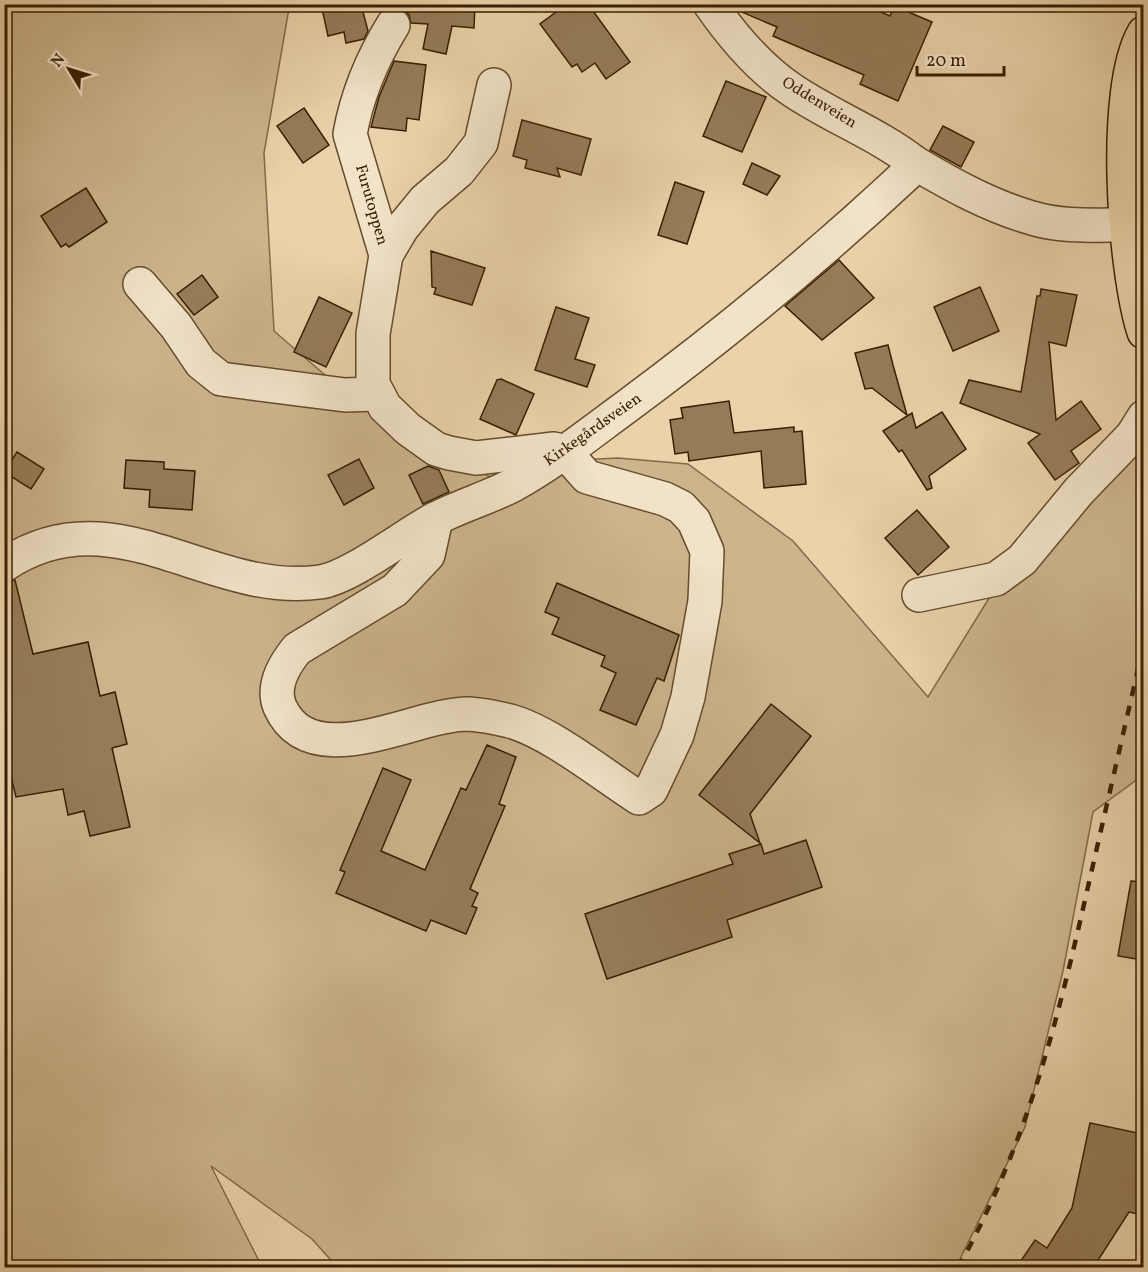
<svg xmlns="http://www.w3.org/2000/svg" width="1148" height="1272" font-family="Vollkorn,serif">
<rect width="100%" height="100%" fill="#ead2aa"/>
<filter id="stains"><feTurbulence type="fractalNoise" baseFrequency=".00333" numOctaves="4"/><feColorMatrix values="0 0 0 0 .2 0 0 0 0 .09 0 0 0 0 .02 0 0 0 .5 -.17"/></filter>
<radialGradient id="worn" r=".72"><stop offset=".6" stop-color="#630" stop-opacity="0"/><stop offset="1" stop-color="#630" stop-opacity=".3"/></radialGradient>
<!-- green -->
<polygon fill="#ccb48d" stroke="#826a47" stroke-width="1.5" points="5,5 293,5 289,8 264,153 274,331 340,388 490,477 540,446 576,460 618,458 688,464 793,541 928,697 999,582 1143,417 1143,775 1093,812 1063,971 1025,1127 956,1267 337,1267 312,1239 211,1166 262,1267 5,1268"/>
<!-- building -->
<g fill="#957c59" stroke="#391f01" stroke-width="1.5">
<polygon points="321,4 361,4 368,31 364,39 346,43 344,32 328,36"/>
<polygon points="397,4 475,4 474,28 452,26 446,54 423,49 428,24 411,23 409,15"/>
<polygon points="567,4 588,4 630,62 606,79 595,63 582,72 577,64 572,67 540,24"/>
<polygon points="733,4 863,4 890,16 894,6 932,22 898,101 860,84 864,75 773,36 777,27 737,10"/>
<polygon points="394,61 426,65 419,120 407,118 406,131 371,127 379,97"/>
<polygon points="726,81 766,97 742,152 703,136"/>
<polygon points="304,108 329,145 303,163 277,126"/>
<polygon points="522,120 591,139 581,175 557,168 560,177 525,168 527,160 513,156"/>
<polygon points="943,126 974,142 961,167 930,150"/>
<polygon points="752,163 780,176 767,195 743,184"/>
<polygon points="675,182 704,192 687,244 658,235"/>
<polygon points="86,188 107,222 69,247 66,244 61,247 41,216"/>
<polygon points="431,251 485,268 472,305 434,294 436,288 432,287"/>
<polygon points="839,260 874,298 822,340 785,306"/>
<polygon points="202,275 218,297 194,315 177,294"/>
<polygon points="980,287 999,331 953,351 934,307"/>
<polygon points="1041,289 1077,295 1066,346 1049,342 1056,420 1081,401 1101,429 1071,451 1079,463 1055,480 1028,443 1040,434 960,403 969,380 1021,392 1037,296 1040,296"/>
<polygon points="319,297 352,313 326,367 294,352"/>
<polygon points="556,307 589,318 575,359 595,365 587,387 535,370"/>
<polygon points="888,345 893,365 907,415 872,388 865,389 855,353"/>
<polygon points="501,379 534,394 516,435 480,419 497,380"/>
<polygon points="729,401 734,433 794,427 794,432 802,431 806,484 764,488 761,451 689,461 688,452 675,454 670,420 683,418 681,408"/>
<polygon points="942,412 966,449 929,476 932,488 927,490 902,450 899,452 883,431 912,413 916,428"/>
<polygon points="17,452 44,469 31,489 4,472"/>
<polygon points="359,459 374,488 344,505 328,475"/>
<polygon points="126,460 164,462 164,469 195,471 192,510 149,507 150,490 124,488"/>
<polygon points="428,466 439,470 449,492 423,504 409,475"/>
<polygon points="917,510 949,547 918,575 885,538"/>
<polygon points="15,580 33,654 88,642 100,696 115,692 127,744 112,748 130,827 90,836 84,811 68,815 63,789 16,797 4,748 4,583"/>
<polygon points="557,583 679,635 664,681 657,678 636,725 600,710 616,673 601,666 605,656 552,634 559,618 545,612"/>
<polygon points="771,704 811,736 750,814 760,843 699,795"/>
<polygon points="487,745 516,757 499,804 505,806 470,889 478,893 472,906 477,908 466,934 431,920 426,931 336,893 345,872 340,870 383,768 411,780 381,851 425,870 461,788 466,790"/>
<polygon points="806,840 822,887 727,920 732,937 607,979 585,914 733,864 729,854 761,844 764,854"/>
<polygon points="1131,881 1143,882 1143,960 1118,956"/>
<polygon points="1090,1123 1143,1134 1143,1215 1129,1212 1093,1268 1016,1268 1035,1240 1047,1248 1072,1208"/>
</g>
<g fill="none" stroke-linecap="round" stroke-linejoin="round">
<defs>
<g id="minor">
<path d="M 710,4 C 733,37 759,68 792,90 C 832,117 878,134 915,163"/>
<path d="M 393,25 C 372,59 357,95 350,134 L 386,255 L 373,334 L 373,384 L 385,407 L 408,429 L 436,449 L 449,453 L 476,458 L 554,449 L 565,452 L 587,477 L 665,499 L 681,507 L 694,521 L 707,551 L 705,601 L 688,697 L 677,735 L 651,790 L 639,798 C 603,775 550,732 510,721 C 498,718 482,715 469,714 C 416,713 312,777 280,707 C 271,686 284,665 297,649 L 395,590 L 428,555 L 436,519"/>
<polyline points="386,255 402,228 425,200 459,171 481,143 494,85"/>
<polyline points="140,284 176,326 201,363 221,379 345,395 376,394"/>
<path d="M 4,565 C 113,491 210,598 320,582 C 350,578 406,534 435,519 C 460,506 488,498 513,485 C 553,463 589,434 626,407 C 725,334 820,255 910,171 L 915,163 C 952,185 990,206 1032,218 C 1060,227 1095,225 1124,225"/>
<polyline points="919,595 996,579 1022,560 1079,491 1132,436 1144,417"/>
</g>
<path id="major" d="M 1144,33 C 1111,89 1124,270 1144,332"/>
</defs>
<!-- minor casing -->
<use href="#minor" stroke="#654c2b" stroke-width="36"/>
<!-- major casing -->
<use href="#major" stroke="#391f01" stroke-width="36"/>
<!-- minor -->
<use href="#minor" stroke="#f1e2c8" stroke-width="33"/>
<!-- major -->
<use href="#major" stroke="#ead2aa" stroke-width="33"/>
<!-- rail -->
<path stroke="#391f01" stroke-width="4.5" stroke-dasharray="10 10" stroke-linecap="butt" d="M 958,1268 C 1029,1140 1058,1019 1090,878 C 1108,800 1126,721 1144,643"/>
</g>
<g text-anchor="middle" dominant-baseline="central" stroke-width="6" stroke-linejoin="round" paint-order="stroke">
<!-- street labels -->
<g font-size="16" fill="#391f01" stroke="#f1e2c8">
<text transform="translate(819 103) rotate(31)">Oddenveien</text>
<text transform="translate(371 205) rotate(74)">Furutoppen</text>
<text transform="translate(593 430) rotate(-35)">Kirkegårdsveien</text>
</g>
</g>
<!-- margin -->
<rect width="1148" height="1272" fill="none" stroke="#ead2aa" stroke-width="24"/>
<rect x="6" y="6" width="1136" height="1260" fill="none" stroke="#391f01" stroke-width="3"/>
<rect x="12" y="12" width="1124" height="1248" fill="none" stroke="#391f01" stroke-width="1.5"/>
<!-- north arrow -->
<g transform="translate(69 69) rotate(308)" stroke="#f1e2c8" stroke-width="4.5" paint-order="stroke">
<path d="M0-4.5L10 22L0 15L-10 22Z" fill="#391f01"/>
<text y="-9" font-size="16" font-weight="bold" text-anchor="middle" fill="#391f01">N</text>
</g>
<!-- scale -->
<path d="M917 66v9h87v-9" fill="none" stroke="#391f01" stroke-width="3"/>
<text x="926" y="66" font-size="18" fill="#391f01" stroke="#f1e2c8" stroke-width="4.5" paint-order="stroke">20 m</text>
<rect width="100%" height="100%" filter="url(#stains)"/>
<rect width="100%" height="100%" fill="url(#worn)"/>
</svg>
